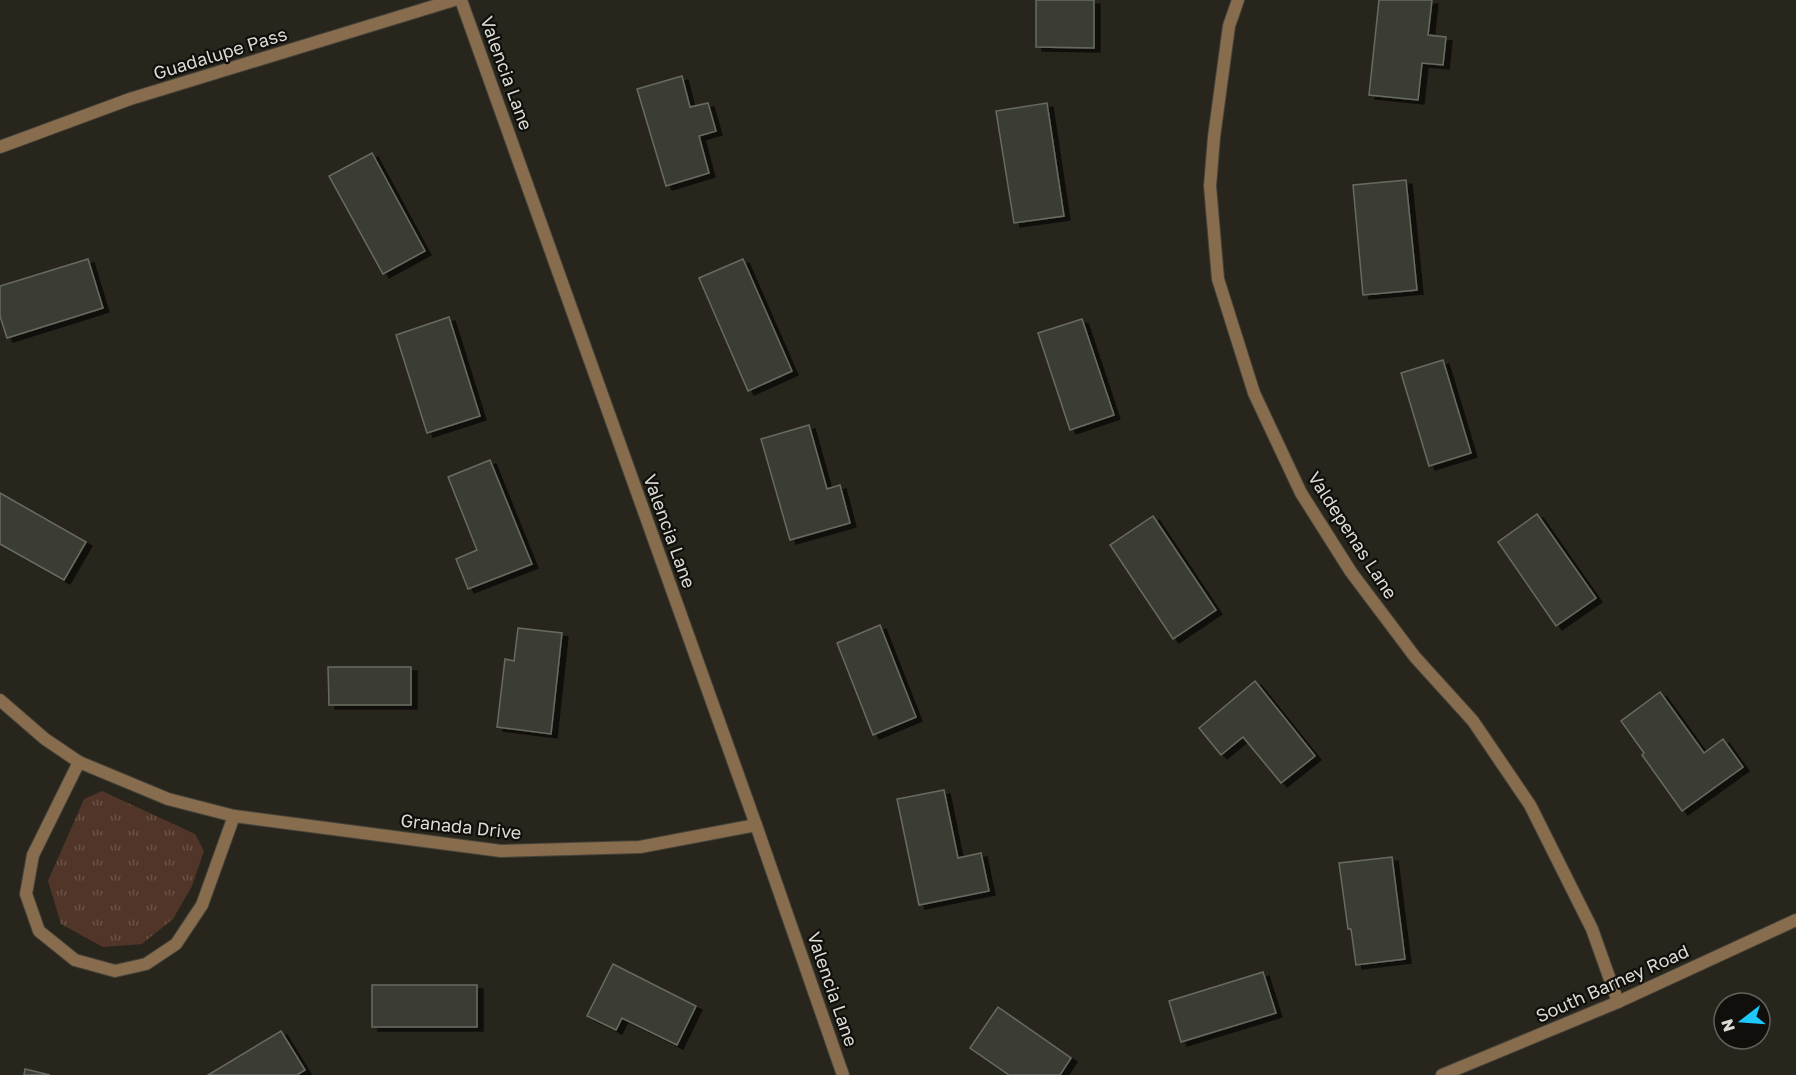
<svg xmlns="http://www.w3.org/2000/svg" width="1796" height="1075" font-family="'Golos Text',sans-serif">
<defs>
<pattern id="grass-tufts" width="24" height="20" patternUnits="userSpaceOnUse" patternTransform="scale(1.5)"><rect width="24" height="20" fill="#523529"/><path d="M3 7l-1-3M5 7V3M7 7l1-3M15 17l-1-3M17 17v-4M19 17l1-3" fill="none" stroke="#6a5247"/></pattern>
<filter id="shadow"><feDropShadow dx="6" dy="4" stdDeviation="0" flood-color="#0009"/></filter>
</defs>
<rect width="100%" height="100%" fill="#28261c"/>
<!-- grass -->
<polygon fill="url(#grass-tufts)" points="102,791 195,834 204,851 192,886 173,919 142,944 103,947 61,924 48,881 84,799"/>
<!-- building -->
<g fill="#3b3e34" stroke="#686b60" stroke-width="1.5" filter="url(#shadow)">
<polygon points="1036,0 1094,0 1094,48 1036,47"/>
<polygon points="1379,0 1432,0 1428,35 1446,37 1443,65 1422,63 1418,100 1369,95"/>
<polygon points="682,76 690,107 708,103 716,131 699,136 709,173 666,186 637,89"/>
<polygon points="1047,103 1064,216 1014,223 996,111"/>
<polygon points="372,153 425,251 383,274 329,176"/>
<polygon points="1406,180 1417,290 1363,295 1353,185"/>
<polygon points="88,259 103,308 7,338 0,316 0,286"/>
<polygon points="743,259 792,371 748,391 699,278"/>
<polygon points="449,317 480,416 427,433 396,335"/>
<polygon points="1082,319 1114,415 1070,430 1038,333"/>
<polygon points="1443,360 1471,453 1429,466 1401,373"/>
<polygon points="809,425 827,489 840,485 850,523 790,540 761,439"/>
<polygon points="490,460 532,564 468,589 456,559 477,550 448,477"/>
<polygon points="0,493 86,542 64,580 0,544"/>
<polygon points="1537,514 1596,598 1556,626 1498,542"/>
<polygon points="1153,516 1216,610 1173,639 1110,545"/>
<polygon points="880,625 916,717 873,735 837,643"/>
<polygon points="518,628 562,633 551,734 497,727 505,659 514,661"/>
<polygon points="328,667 411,667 411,705 329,705"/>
<polygon points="1255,681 1315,756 1281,783 1243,737 1221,755 1199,728"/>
<polygon points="1660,692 1704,753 1723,739 1743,767 1682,811 1642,755 1644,753 1621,721"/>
<polygon points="944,790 958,858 981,853 989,891 919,905 897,799"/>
<polygon points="1392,857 1405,959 1356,965 1351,929 1348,929 1339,863"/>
<polygon points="613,964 696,1006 677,1045 622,1018 616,1030 587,1016"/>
<polygon points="1263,972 1276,1013 1181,1042 1169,1001"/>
<rect x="372" y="985" width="105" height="42"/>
<polygon points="998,1007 1071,1058 1060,1075 1009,1075 970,1048"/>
<polygon points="281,1031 305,1070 297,1075 208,1075"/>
<polygon points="25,1069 50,1075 24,1075"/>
</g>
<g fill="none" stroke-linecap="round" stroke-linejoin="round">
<defs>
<g id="minor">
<polyline points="461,0 756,825 843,1075"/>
<polyline points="1238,0 1229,26 1214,137 1210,186 1218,279 1254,393 1301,493 1351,572 1415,657 1473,721 1530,805 1592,929 1618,1002"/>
<polyline points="0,147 130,99 454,0"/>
<polyline points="0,700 45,739 79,762 33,855 26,894 39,931 75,960 115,971 146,964 176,944 202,905 234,816"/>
<polyline points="79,762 168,799 234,816 501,851 640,847 756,825"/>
<polyline points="1442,1075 1618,1002 1796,920"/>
</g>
</defs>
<!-- minor casing -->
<use href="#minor" stroke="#45433a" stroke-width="14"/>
<!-- minor -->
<use href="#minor" stroke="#876c4d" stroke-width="12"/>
</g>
<g text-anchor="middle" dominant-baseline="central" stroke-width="4.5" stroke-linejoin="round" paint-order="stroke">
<!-- street labels -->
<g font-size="18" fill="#dddbd5" stroke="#100f0b">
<text transform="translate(220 53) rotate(-17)">Guadalupe Pass</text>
<text transform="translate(507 73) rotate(70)">Valencia Lane</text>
<text transform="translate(670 531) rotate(70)">Valencia Lane</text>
<text transform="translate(1353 535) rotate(57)">Valdepenas Lane</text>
<text transform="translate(461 826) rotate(6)">Granada Drive</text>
<text transform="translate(1612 983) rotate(-24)">South Barney Road</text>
<text transform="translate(833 989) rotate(71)">Valencia Lane</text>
</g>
</g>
<!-- north arrow -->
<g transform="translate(1742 1021) rotate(253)"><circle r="28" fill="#100f0b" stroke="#62615c" stroke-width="1.5"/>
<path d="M0-4.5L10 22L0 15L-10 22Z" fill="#1dc9fc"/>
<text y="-9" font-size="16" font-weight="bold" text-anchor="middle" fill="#dddbd5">N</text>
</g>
</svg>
